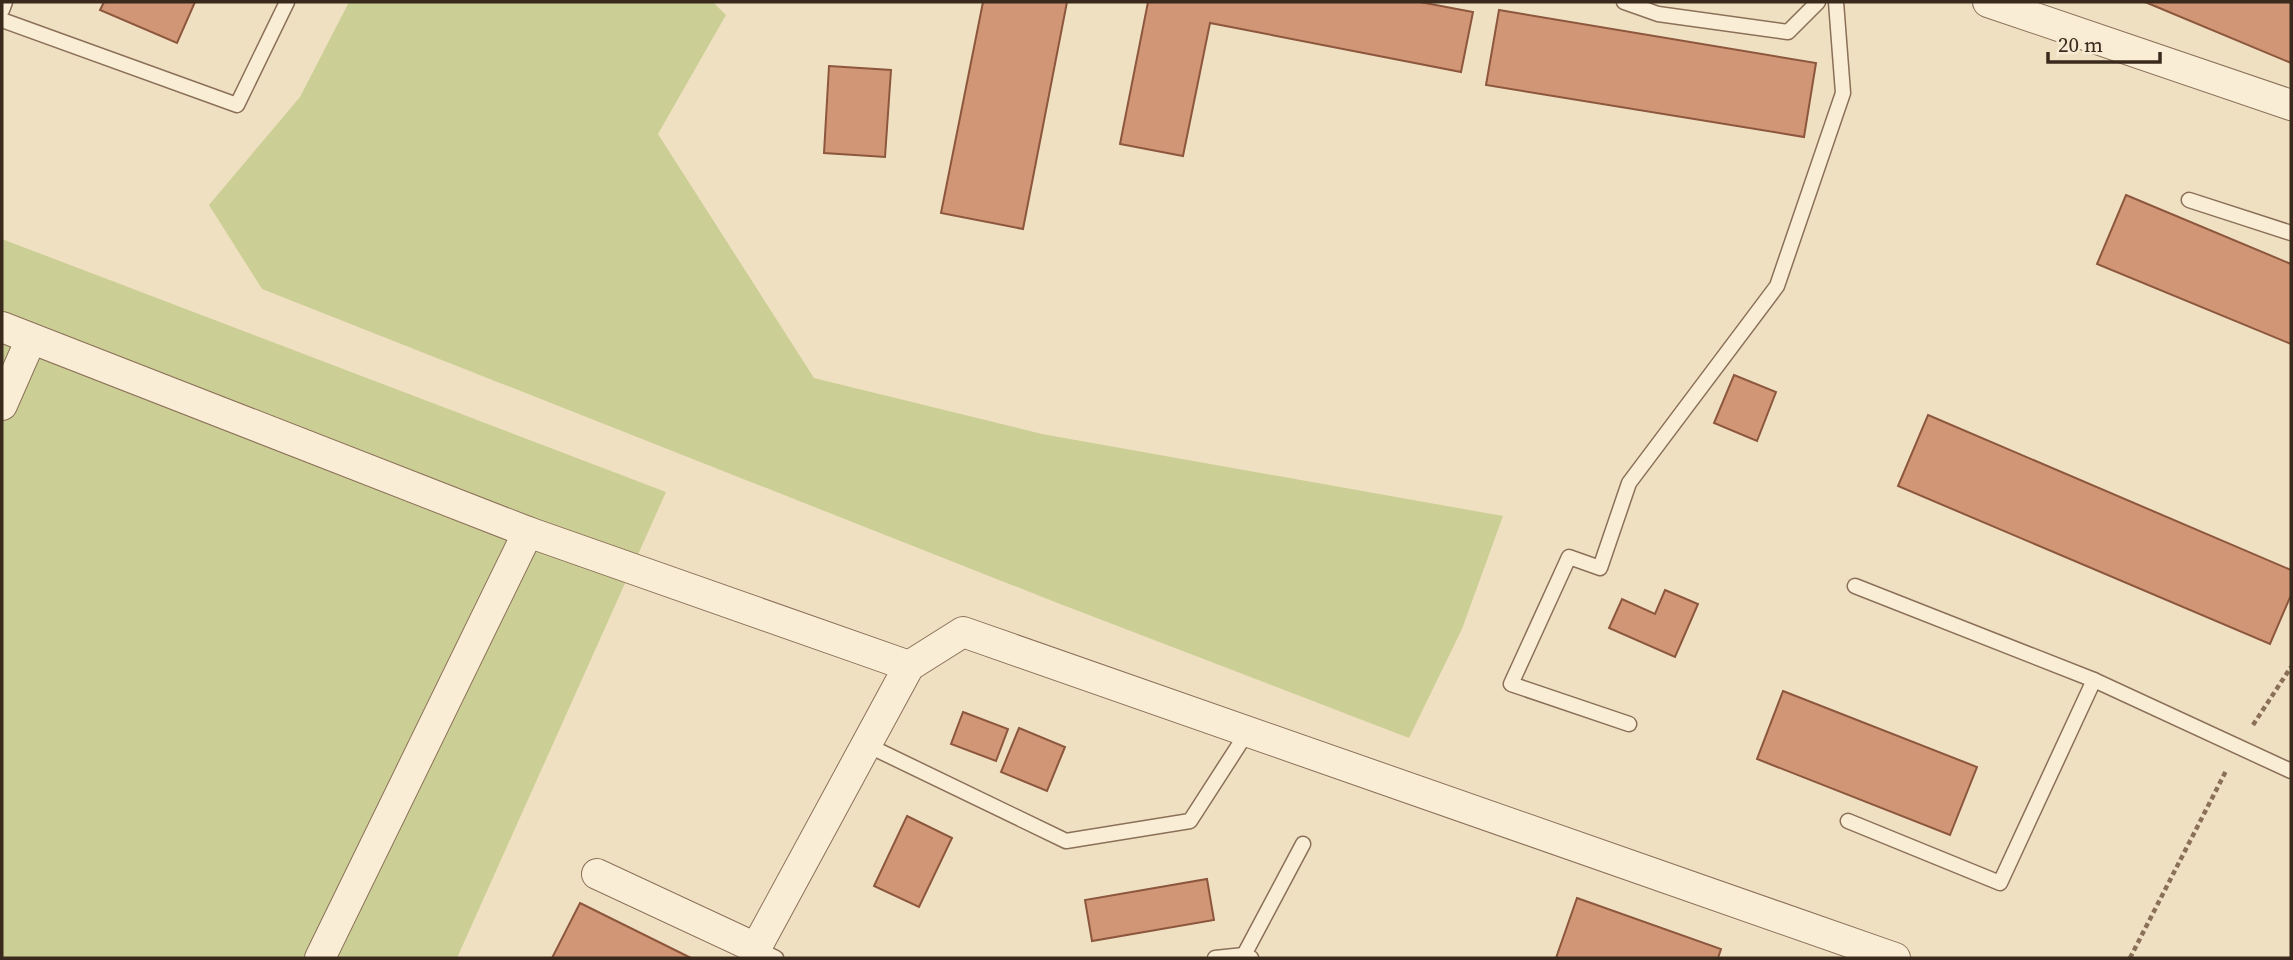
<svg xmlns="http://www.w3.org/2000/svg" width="2293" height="960" font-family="'Source Serif 4',serif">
<rect width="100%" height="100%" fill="#f0e0c2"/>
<!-- green -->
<g fill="#cccf95">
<polygon points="349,2 713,2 726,15 658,134 814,378 1042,434 1503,516 1462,629 1409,738 1055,602 262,289 209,205 300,97"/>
<polygon points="2,239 666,492 457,958 2,958"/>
</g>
<!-- building -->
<g fill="#d09676" stroke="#8c573d" stroke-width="2">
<polygon points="104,2 195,2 177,43 100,10"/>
<polygon points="983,2 1067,2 1023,229 941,213"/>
<polygon points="1148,2 1420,2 1473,12 1461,72 1210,23 1183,156 1120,144"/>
<polygon points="2145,2 2291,2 2291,63"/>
<polygon points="1499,10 1816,63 1804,137 1486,85"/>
<polygon points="829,66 891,70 885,157 824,153"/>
<polygon points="2126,195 2291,264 2291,344 2097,264"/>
<polygon points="1734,375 1776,392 1757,441 1714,423"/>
<polygon points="1928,415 2291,570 2291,595 2270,644 1898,486"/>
<polygon points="1665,590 1698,604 1675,657 1609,628 1622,599 1655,614"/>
<polygon points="1783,691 1977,767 1950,835 1757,759"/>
<polygon points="963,712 1008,729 996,761 951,744"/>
<polygon points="1019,728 1065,747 1047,791 1001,772"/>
<polygon points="907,816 952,838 919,907 874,886"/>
<polygon points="1207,879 1214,920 1092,941 1085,900"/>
<polygon points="1577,898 1721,949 1718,958 1556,958"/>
<polygon points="580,903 691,958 552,958"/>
</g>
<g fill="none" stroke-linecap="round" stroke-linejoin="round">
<defs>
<g id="service">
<polyline points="1624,2 1658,14 1788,32 1818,2"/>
<polyline points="2,10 5,2"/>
<polyline points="2,20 237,105 287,2"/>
<polyline points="2189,200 2291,233"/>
<polyline points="1855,586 2094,680 2291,771"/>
<polyline points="1629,724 1511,684 1569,557 1600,568 1629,483 1777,286 1843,93 1836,2"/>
<polyline points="867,745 1066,841 1190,821 1248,731"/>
<polyline points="1848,821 2000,883 2094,680"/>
<polyline points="756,948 776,958"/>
<polyline points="1215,958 1244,955"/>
<polyline points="1251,958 1244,955 1303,844"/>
</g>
<g id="minor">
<polyline points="1988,2 2291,105"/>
<polyline points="2,327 528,532"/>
<polyline points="2,405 31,339"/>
<polyline points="597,874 756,948 909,666 963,632 1895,958"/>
<polyline points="320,958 528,532 909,666"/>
</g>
</defs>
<!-- service casing -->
<use href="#service" stroke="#8b7058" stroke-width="17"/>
<!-- minor casing -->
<use href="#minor" stroke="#8b7058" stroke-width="32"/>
<!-- path -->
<g stroke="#8b7058" stroke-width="4.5" stroke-dasharray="5 3.5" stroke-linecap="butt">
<polyline points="2253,725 2291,667"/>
<polyline points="2130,958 2227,769"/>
</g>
<!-- service -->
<use href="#service" stroke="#faedd6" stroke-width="14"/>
<!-- minor -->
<use href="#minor" stroke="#faedd6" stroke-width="30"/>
</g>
<!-- border -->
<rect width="2293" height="960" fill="none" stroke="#3a2a1d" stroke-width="7"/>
<!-- scale -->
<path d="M2048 52v10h112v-10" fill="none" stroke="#3a2a1d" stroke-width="3.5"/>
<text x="2058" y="52" font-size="21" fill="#3a2a1d" stroke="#f7ead2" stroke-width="5" paint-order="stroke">20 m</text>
</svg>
